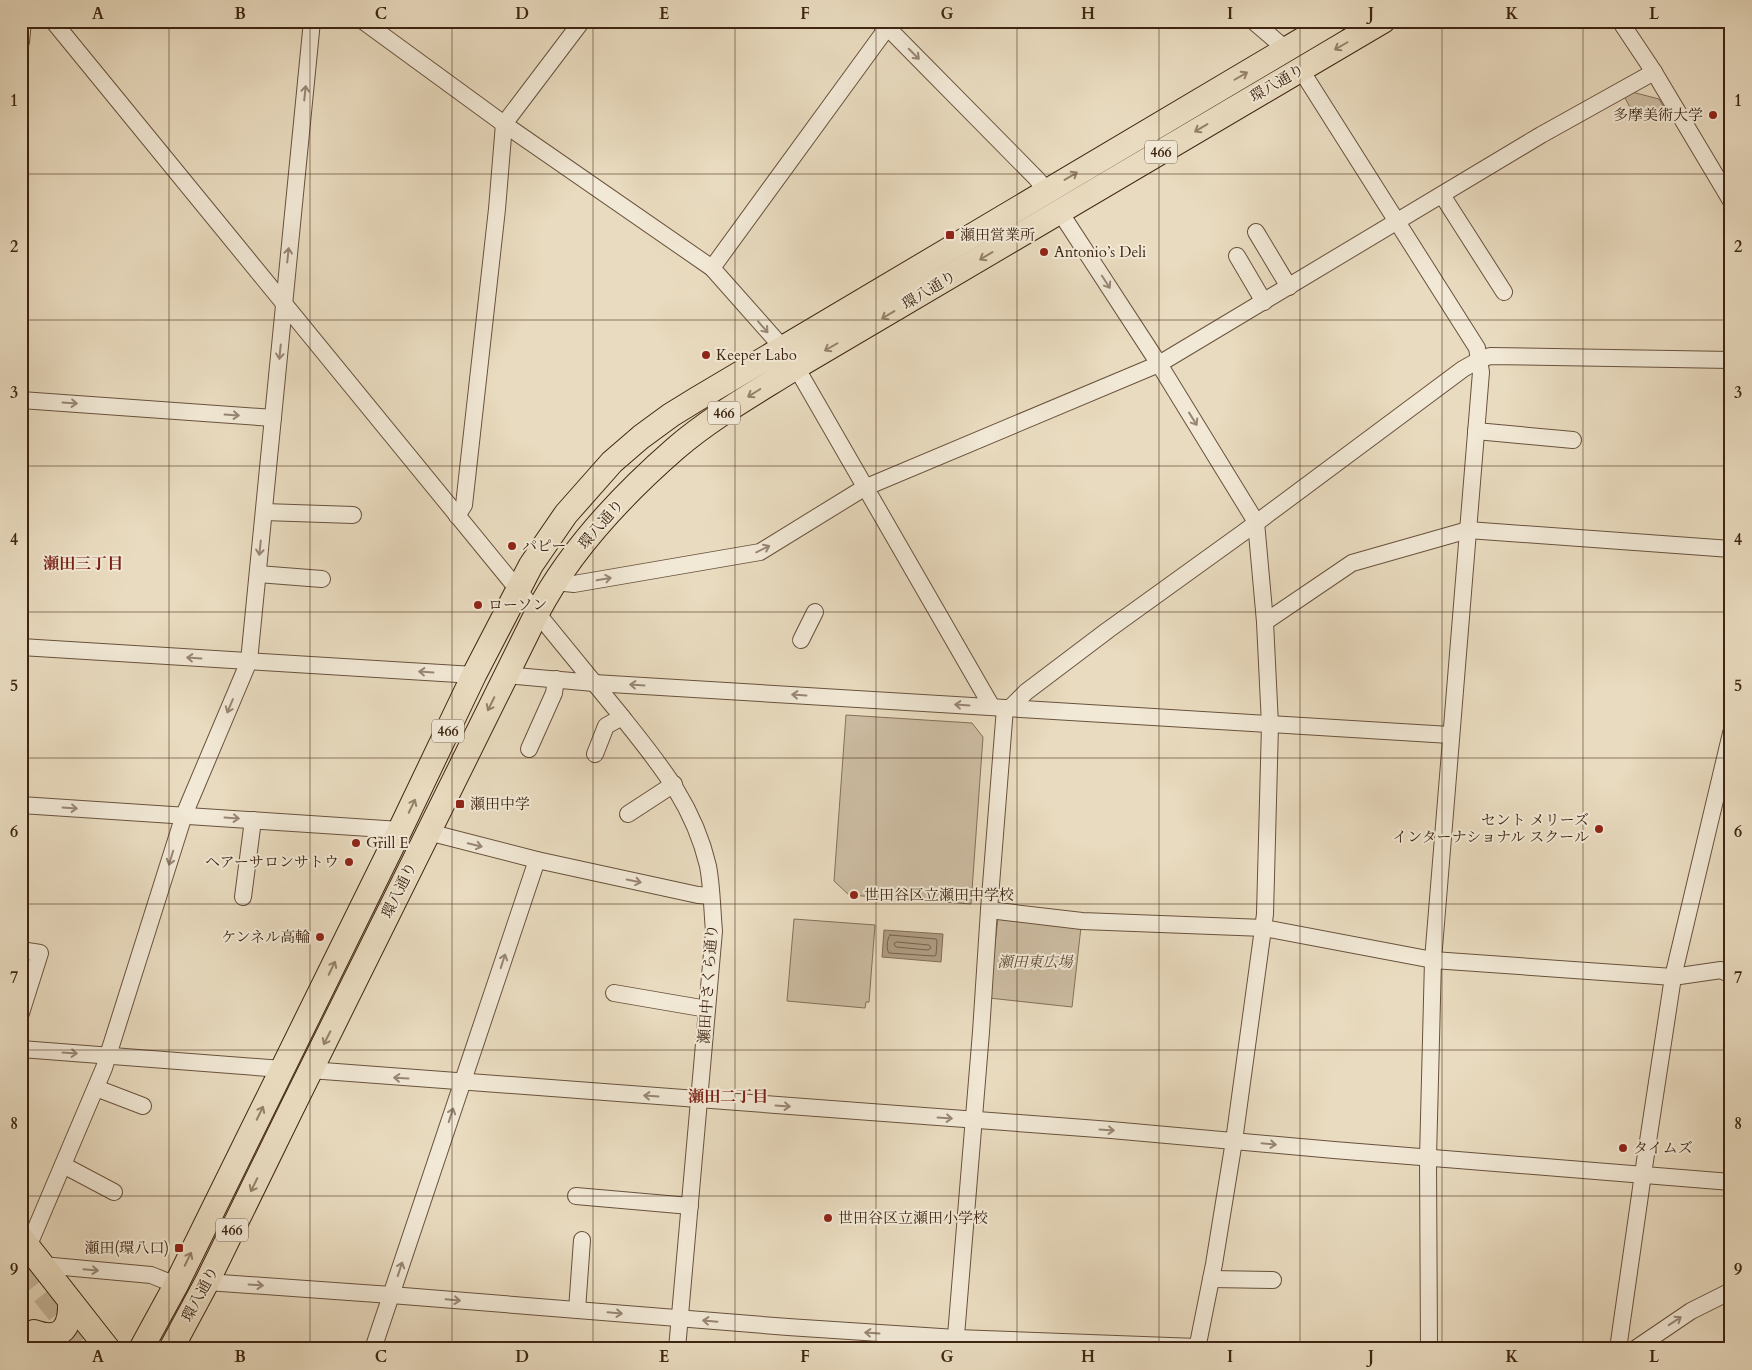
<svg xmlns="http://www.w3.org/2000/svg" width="1752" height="1370" font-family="Cardo,'Noto Serif JP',serif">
<rect width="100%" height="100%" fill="#e9dbbf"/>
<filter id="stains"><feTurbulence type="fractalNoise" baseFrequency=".004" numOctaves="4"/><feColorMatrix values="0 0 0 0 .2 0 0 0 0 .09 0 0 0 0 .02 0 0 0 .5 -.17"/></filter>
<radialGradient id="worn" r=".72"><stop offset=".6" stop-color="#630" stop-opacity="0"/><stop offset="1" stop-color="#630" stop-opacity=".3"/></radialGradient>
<!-- green -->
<g fill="#ccbca2" stroke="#85705a">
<polygon points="1632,92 1659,99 1663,106 1637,121 1624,96"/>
<polygon points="846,715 972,723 983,737 971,904 849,895 834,881"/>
<polygon points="998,918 1081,927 1072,1007 989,998"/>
<polygon points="794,919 875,925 869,1002 866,1002 865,1008 787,1001"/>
</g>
<!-- water -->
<polygon fill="#af9d84" stroke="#826d56" points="884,930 943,934 941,962 882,957"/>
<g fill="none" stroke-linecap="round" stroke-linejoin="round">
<!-- shore -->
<g stroke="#76614b" stroke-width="1">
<path d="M 890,935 L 936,939 L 937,941 L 936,955 L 934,956 L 889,953 C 886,949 887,939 890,935 Z"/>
<polygon points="897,942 929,945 931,948 928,950 896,947 894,944"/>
</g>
<!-- highway-tunnel -->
<polyline stroke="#c7b79c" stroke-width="24" stroke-dasharray="24 12" stroke-linecap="butt" points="21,1266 88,1349"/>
<defs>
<g id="minor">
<path d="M 53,21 L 618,712 C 657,761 693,802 708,866 C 712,887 712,909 714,931 L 677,1349"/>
<polyline points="363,21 504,124 712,268 782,347 796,367 992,707"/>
<polyline points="1253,21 1287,50"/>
<polyline points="1620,21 1654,72 1731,201"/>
<polyline points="880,23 888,28 1036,178 1047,191"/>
<polyline points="21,42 23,21"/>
<polyline points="1301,70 1477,348 1481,372 1433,960 1428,1158 1429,1349"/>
<polyline points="1442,195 1504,292"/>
<polyline points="1060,212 1159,364 1256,522 1265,622 1270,725 1265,914 1234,1141 1214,1264 1197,1349"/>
<polyline points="1256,232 1289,287"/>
<polyline points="1237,256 1264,302"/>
<polyline points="712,268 892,21"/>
<polyline points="21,400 273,418"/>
<polyline points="1476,431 1573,440"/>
<polyline points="264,512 353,515"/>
<polyline points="457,516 464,505 497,209 504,124 582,21"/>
<polyline points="258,574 322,579"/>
<polyline points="555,582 574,584 760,552 864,488 1159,364 1541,135 1654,72"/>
<polyline points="1265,622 1352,563 1468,530 1731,549"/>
<polyline points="801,640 815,612"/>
<polyline points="21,647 474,675"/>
<polyline points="505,675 594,683 1450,735"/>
<polyline points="1010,708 1026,692 1108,630 1244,532 1463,369 1479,360 1490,356 1731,360"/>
<polyline points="529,749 554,693 556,679"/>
<polyline points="595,754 606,726 622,717"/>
<polyline points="21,805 400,830"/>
<polyline points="628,814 674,784"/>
<polyline points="428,832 537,860 698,895 711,896"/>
<polyline points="243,897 253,820"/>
<polyline points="989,910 1082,921 1264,928 1433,960 1673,977 1721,970 1731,975"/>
<polyline points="21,950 40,953 21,1013"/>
<polyline points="614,993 707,1009"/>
<polyline points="21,1049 282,1069"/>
<polyline points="310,1070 1111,1130 1334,1150 1731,1182"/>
<polyline points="96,1088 143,1106"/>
<polyline points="63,1165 114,1192"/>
<polyline points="576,1196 690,1206"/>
<polyline points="28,1247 104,1068 184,815 249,661 312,21"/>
<polyline points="42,1265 151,1275 176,1285"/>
<polyline points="1211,1279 1273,1280"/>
<polyline points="207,1282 391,1295 788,1327 956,1338 1197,1347"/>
<polyline points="577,1310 582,1240"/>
<polyline points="955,1348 981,1032 989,910 1005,708"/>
<polyline points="373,1349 537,860"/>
<polyline points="1618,1349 1643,1174 1673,977 1731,733"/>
<polyline points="1635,1349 1691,1311 1731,1291"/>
</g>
<g id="highway">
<polyline points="21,1238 108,1349"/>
<path d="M 34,1332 C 62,1342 71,1327 70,1301"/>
<polyline points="141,1349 176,1285 400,830 474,675 531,565 566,514 612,462 641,437 671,415 697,399 1334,21"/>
<path d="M 171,1349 L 207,1282 L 291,1110 L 537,613 C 570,550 622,495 676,448 C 712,417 755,393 796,367 L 1383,21"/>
</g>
</defs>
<!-- minor casing -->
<use href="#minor" stroke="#69523d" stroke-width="18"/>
<!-- highway casing -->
<use href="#highway" stroke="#3e2512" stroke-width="26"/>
<!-- minor -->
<use href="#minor" stroke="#f1e8d5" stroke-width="16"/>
<!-- highway -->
<use href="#highway" stroke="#e9dbbf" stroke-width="24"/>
</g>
<!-- one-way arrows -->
<defs><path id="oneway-shaft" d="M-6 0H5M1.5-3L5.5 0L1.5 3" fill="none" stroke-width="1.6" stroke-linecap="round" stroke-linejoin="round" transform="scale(1.25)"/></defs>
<g stroke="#948068">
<use href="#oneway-shaft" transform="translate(1341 46) rotate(150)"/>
<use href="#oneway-shaft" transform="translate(1241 76) rotate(-30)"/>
<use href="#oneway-shaft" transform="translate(1201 128) rotate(149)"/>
<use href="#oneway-shaft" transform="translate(1071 176) rotate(-31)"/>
<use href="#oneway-shaft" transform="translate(986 256) rotate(149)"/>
<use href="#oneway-shaft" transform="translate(888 315) rotate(149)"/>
<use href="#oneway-shaft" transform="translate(831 347) rotate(150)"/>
<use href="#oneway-shaft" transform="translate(754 393) rotate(148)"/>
<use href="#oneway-shaft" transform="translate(491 704) rotate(116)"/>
<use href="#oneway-shaft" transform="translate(412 806) rotate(-64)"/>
<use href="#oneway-shaft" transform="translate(332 968) rotate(-64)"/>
<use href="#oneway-shaft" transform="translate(327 1038) rotate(117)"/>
<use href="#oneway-shaft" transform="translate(260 1113) rotate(-64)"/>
<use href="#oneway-shaft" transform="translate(254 1185) rotate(116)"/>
<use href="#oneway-shaft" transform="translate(188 1259) rotate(-64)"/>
</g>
<g stroke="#988674">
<use href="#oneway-shaft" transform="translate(914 54) rotate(45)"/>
<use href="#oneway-shaft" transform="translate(305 93) rotate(-84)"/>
<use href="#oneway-shaft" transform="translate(288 255) rotate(-84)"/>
<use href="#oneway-shaft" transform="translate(1106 282) rotate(57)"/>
<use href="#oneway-shaft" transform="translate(763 327) rotate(49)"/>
<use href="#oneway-shaft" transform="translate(280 352) rotate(96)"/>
<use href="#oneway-shaft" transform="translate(70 403) rotate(4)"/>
<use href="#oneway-shaft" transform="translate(232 415) rotate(4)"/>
<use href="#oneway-shaft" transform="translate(1193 419) rotate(58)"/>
<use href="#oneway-shaft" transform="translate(260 548) rotate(96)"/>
<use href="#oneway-shaft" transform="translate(763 549) rotate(-26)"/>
<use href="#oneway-shaft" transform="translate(604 579) rotate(-10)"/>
<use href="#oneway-shaft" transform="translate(194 658) rotate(-176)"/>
<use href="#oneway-shaft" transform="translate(426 672) rotate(-176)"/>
<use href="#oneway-shaft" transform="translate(637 685) rotate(-176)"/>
<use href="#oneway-shaft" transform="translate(799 695) rotate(-176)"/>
<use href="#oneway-shaft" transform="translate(962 705) rotate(-176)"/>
<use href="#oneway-shaft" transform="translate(230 706) rotate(113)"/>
<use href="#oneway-shaft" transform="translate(70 808) rotate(4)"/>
<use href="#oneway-shaft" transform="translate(232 818) rotate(4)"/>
<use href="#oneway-shaft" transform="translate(475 845) rotate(14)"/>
<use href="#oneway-shaft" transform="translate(171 858) rotate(107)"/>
<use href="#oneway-shaft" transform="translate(634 881) rotate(12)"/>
<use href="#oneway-shaft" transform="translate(503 961) rotate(-72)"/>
<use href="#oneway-shaft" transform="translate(70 1053) rotate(4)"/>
<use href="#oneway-shaft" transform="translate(401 1078) rotate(-177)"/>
<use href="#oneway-shaft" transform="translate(651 1096) rotate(-176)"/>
<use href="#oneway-shaft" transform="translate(783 1106) rotate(4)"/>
<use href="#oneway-shaft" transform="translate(451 1115) rotate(-72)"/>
<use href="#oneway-shaft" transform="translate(945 1118) rotate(4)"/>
<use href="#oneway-shaft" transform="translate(1107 1130) rotate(4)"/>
<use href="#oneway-shaft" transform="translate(1269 1144) rotate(6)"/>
<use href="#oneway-shaft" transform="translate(400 1269) rotate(-72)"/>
<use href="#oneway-shaft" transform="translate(91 1270) rotate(5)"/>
<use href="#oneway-shaft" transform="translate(256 1285) rotate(4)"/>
<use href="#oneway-shaft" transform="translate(453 1300) rotate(5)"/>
<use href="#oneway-shaft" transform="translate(615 1313) rotate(5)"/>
<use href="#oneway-shaft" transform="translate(710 1321) rotate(-175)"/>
<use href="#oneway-shaft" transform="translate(1675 1321) rotate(-33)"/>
<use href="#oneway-shaft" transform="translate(872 1333) rotate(-176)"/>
</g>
<!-- grid -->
<path fill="none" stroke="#3e2512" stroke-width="1" stroke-opacity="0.55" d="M 169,21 L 169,1349M 310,21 L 310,1349M 452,21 L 452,1349M 593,21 L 593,1349M 735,21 L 735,1349M 876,21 L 876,1349M 1017,21 L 1017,1349M 1159,21 L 1159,1349M 1300,21 L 1300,1349M 1442,21 L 1442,1349M 1583,21 L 1583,1349M 21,174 L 1731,174M 21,320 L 1731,320M 21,466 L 1731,466M 21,612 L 1731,612M 21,758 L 1731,758M 21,904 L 1731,904M 21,1050 L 1731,1050M 21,1196 L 1731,1196"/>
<!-- markers -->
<g fill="#8f2418" stroke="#f1e8d5" stroke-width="2">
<circle cx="1713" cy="115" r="5"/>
<rect x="945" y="230" width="10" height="10" rx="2.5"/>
<circle cx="1044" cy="252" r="5"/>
<circle cx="706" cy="355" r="5"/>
<circle cx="512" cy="546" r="5"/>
<circle cx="478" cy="605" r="5"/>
<rect x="455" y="799" width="10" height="10" rx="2.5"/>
<circle cx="1599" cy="829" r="5"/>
<circle cx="356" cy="843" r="5"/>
<circle cx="349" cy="862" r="5"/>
<circle cx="854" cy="895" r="5"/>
<circle cx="320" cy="937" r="5"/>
<circle cx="1623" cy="1148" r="5"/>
<circle cx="828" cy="1218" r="5"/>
<rect x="174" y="1243" width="10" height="10" rx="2.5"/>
</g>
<g text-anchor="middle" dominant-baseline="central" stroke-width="4" stroke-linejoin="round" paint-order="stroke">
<!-- shield labels -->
<g fill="#f1e8d5" stroke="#74604c" stroke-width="1">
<rect x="1145" y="140.5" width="32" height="23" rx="4"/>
<rect x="708" y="401.5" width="32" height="23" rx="4"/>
<rect x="432" y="719.5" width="32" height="23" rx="4"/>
<rect x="216" y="1218.5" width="32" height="23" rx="4"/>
</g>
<g font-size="14" font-weight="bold" fill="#3e2512">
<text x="1161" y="152">466</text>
<text x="724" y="413">466</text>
<text x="448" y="731">466</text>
<text x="232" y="1230">466</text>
</g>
<!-- street labels -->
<g font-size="15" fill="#3e2512" stroke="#f1e8d5">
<text transform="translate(1277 83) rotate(-30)">環八通り</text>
<text transform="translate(929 290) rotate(-31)">環八通り</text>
<text transform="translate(601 524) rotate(-49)">環八通り</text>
<text transform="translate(399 890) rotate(-64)">環八通り</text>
<text transform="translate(708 984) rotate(-86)">瀬田中さくら通り</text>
<text transform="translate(200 1294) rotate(-62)">環八通り</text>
</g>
<!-- poi labels -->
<g font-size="15" fill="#3e2512" stroke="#f1e8d5" text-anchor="start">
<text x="1703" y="115" text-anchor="end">多摩美術大学</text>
<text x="960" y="235">瀬田営業所</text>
<text x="1054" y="252">Antonio’s Deli</text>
<text x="716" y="355">Keeper Labo</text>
<text x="522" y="546">パピー</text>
<text x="488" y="605">ローソン</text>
<text x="470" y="804">瀬田中学</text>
<text x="1589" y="820" text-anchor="end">セント メリーズ<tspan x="1589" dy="17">インターナショナル スクール</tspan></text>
<text x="366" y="843">Grill E</text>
<text x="339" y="862" text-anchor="end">ヘアーサロンサトウ</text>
<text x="864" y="895">世田谷区立瀬田中学校</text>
<text x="310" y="937" text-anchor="end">ケンネル高輪</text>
<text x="1633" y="1148">タイムズ</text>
<text x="838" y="1218">世田谷区立瀬田小学校</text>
<text x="169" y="1248" text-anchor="end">瀬田(環八口)</text>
</g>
<!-- park labels -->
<g font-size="15" font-style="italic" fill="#624b36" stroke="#f1e8d5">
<text x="1035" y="962">瀬田東広場</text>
</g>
<!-- neighbourhood labels -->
<g font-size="16" font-weight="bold" fill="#7a1f14" stroke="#f1e8d5">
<text x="83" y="564">瀬田三丁目</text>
<text x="728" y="1097">瀬田二丁目</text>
</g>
</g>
<!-- margin -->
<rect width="1752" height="1370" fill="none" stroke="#e9dbbf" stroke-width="55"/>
<rect x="28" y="28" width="1696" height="1314" fill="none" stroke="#3e2512" stroke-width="2"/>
<g font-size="16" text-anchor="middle" font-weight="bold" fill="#3e2512">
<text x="98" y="19">A</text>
<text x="240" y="19">B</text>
<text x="381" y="19">C</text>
<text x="522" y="19">D</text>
<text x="664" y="19">E</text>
<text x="805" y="19">F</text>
<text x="947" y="19">G</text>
<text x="1088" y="19">H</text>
<text x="1230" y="19">I</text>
<text x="1371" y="19">J</text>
<text x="1512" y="19">K</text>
<text x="1654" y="19">L</text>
<text x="14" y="106">1</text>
<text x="1738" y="106">1</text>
<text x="14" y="252">2</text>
<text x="1738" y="252">2</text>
<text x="14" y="398">3</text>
<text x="1738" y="398">3</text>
<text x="14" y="545">4</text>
<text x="1738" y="545">4</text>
<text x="14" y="691">5</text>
<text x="1738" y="691">5</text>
<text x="14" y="837">6</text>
<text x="1738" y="837">6</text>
<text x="14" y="983">7</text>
<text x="1738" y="983">7</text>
<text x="14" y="1129">8</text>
<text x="1738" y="1129">8</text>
<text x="14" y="1275">9</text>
<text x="1738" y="1275">9</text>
<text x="98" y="1362">A</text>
<text x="240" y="1362">B</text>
<text x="381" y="1362">C</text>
<text x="522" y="1362">D</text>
<text x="664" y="1362">E</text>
<text x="805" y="1362">F</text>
<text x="947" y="1362">G</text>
<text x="1088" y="1362">H</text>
<text x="1230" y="1362">I</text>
<text x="1371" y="1362">J</text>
<text x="1512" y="1362">K</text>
<text x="1654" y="1362">L</text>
</g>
<rect width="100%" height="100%" filter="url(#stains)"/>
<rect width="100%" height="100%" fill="url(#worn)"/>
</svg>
